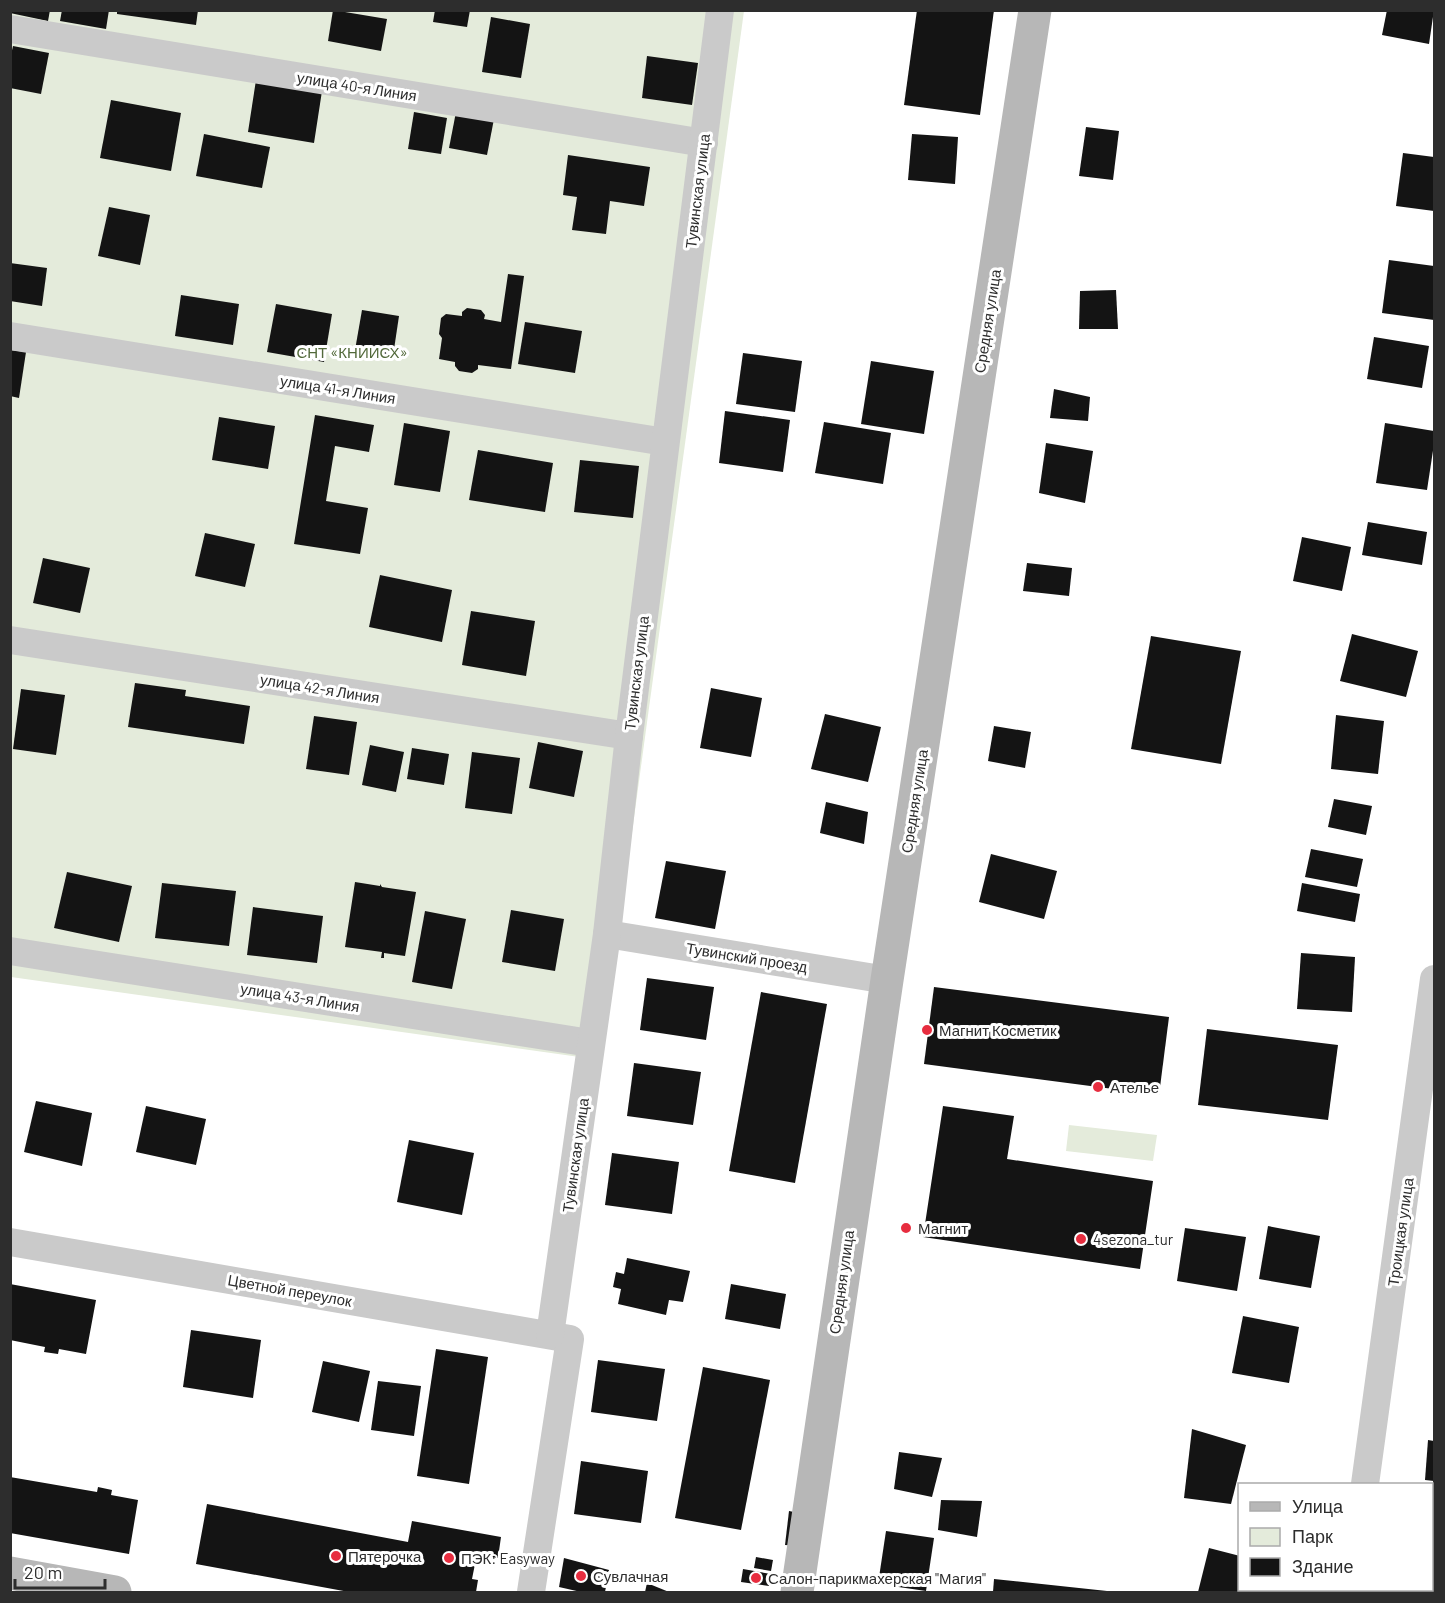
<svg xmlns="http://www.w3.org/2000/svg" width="1445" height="1603" font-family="Barlow,sans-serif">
<rect width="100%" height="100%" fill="#fff"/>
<!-- green -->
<g fill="#e4ebdb">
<polygon points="11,11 744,11 601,1060 11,977"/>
<polygon points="1069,1125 1157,1135 1153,1161 1066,1151"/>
</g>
<!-- building -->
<g fill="#141414">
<polygon points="10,10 50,10 48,21 10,13"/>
<polygon points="62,10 109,10 106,29 60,21"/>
<polygon points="117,10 198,10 196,25 117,14"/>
<polygon points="333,10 387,19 381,51 328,41"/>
<polygon points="435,10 470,10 467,27 433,22"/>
<polygon points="917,10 994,10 980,115 904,105"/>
<polygon points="1387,10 1434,10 1429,44 1382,35"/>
<polygon points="491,17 530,24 521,78 482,72"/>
<polygon points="13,46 49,53 41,94 10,88 10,59"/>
<polygon points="647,56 698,63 692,105 642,98"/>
<polygon points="256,80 322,91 314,143 248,132"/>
<polygon points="111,100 181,113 171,171 100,158"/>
<polygon points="414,112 447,118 441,154 408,149"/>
<polygon points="456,112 494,119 487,155 449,148"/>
<polygon points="1086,127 1119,131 1113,180 1079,176"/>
<polygon points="204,134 270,147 262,188 196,176"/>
<polygon points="912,134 958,137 955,184 908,180"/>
<polygon points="1403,153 1434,157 1434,211 1396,206"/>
<polygon points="568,155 650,167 644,206 610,201 606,234 572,230 577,197 563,195"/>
<polygon points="109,207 150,215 140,265 98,256"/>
<polygon points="1389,260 1434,266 1434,320 1382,313"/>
<polygon points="10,263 47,268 42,306 10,301"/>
<polygon points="508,274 524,276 511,369 478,365 478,369 472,373 459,371 455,366 455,362 439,359 442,338 439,334 441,318 446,314 462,316 462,312 467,308 481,310 485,315 484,319 501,322"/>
<polygon points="1116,290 1118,329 1079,329 1080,291"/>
<polygon points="181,295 239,304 233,345 175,336"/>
<polygon points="276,304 332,314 324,362 267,352"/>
<polygon points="362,310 399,316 393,356 355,350"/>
<polygon points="525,322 582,331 575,373 518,364"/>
<polygon points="1374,337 1429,346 1422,388 1367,379"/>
<polygon points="10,350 26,352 19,398 10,396"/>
<polygon points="743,353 802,361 795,412 736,404"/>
<polygon points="871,361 934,371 924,434 861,424"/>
<polygon points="1054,389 1090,397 1088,421 1050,418"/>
<polygon points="725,411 790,420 783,472 719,463"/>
<polygon points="315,415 374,425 369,452 335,446 326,501 368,508 360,554 294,544"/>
<polygon points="219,417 275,426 268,469 212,460"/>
<polygon points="824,422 891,433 883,484 815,473"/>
<polygon points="404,423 450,431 440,492 394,485"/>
<polygon points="1385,423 1434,431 1434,444 1427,490 1376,483"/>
<polygon points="1046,443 1093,451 1085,503 1039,493"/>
<polygon points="478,450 553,463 545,512 469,500"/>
<polygon points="580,460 639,466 633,518 574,512"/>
<polygon points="1368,522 1427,532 1422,565 1362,555"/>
<polygon points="205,533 255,544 245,587 195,576"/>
<polygon points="1302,537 1351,547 1342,591 1293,581"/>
<polygon points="43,558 90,568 80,613 33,603"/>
<polygon points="1027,563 1072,568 1069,596 1023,591"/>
<polygon points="380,575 452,590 442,642 369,627"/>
<polygon points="471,611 535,621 526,676 462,665"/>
<polygon points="1352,634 1418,651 1406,697 1340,681"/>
<polygon points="1151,636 1241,651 1221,764 1131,749"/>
<polygon points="135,683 186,690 185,696 250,706 244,744 128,727"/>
<polygon points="711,688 762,698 751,757 700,748"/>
<polygon points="21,689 65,695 56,755 13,749"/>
<polygon points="825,714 881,727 868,782 811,769"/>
<polygon points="1336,715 1384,721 1378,774 1331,769"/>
<polygon points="314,716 357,722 349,775 306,769"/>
<polygon points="994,726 1031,732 1025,768 988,761"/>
<polygon points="538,742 583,751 574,797 529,788"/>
<polygon points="370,745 404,752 396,792 362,785"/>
<polygon points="412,748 449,754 444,785 407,779"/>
<polygon points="472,752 520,758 512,814 465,808"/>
<polygon points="1334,799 1372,806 1366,835 1328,827"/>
<polygon points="826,802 868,812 864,844 820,833"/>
<polygon points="1311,849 1363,859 1357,887 1305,877"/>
<polygon points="991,854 1057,871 1044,919 979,902"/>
<polygon points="666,861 726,871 715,929 655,918"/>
<polygon points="67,872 132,886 119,942 54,928"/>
<polygon points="355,882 380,886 380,884 382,887 416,892 405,956 384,953 384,958 381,958 382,952 345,947"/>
<polygon points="162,883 236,891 229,946 155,938"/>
<polygon points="1302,883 1360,894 1355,922 1297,911"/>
<polygon points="253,907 323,916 317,963 247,955"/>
<polygon points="511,910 564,919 555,971 502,962"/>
<polygon points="425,911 466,919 452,989 412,982"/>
<polygon points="1301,953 1355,957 1352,1012 1297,1009"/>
<polygon points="647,978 714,987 706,1040 640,1030"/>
<polygon points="934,987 1169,1017 1159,1095 924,1064"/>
<polygon points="761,992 827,1004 795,1183 729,1171"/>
<polygon points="1207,1029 1338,1045 1328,1120 1198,1105"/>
<polygon points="634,1063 701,1072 693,1125 627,1116"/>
<polygon points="36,1101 92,1113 82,1166 24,1152"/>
<polygon points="146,1106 206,1119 196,1165 136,1152"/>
<polygon points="943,1106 1014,1116 1007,1159 1153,1181 1140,1269 923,1237"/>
<polygon points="409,1140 474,1153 462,1215 397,1202"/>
<polygon points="612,1153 679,1162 672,1214 605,1205"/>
<polygon points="1268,1226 1320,1236 1311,1288 1259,1279"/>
<polygon points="1185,1228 1246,1237 1237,1291 1177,1281"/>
<polygon points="627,1258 690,1271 683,1302 669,1300 666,1315 618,1304 621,1289 613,1287 616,1272 624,1274"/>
<polygon points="10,1284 96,1300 86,1354 59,1349 58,1354 44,1352 45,1347 10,1340"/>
<polygon points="731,1284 786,1294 780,1329 725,1319"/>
<polygon points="1243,1316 1299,1327 1289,1383 1232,1373"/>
<polygon points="191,1330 261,1340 253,1398 183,1387"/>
<polygon points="436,1349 488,1357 469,1484 417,1476"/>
<polygon points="598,1360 665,1369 657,1421 591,1412"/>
<polygon points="323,1361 370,1371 359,1422 312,1412"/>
<polygon points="703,1367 770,1380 741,1530 675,1518"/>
<polygon points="378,1381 421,1386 414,1436 371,1430"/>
<polygon points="1192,1429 1246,1445 1231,1504 1184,1498"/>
<polygon points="1428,1440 1434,1441 1434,1481 1425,1480"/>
<polygon points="899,1452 942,1458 932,1497 894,1489"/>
<polygon points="581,1461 648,1471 641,1523 574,1514"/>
<polygon points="10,1477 97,1492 98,1487 112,1490 111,1495 138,1500 129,1554 10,1533"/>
<polygon points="941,1500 982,1501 977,1537 938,1530"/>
<polygon points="207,1504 408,1542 412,1521 501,1537 498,1558 477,1554 472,1579 478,1580 476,1592 349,1592 196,1564"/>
<polygon points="789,1511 804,1514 799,1546 785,1545"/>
<polygon points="886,1531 934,1538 926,1591 878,1584"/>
<polygon points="1209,1548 1240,1556 1240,1590 1254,1590 1254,1592 1198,1592"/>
<polygon points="756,1557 773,1560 771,1571 754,1568"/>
<polygon points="564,1558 609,1570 605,1592 581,1592 559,1587"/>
<polygon points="743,1569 771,1574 769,1586 741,1582"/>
<polygon points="994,1579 1107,1591 1107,1592 993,1592"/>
<polygon points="647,1583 669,1592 645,1592"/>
</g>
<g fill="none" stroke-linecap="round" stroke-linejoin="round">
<!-- street -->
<g stroke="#cacaca" stroke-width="28">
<polyline points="10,29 704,143"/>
<polyline points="10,336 665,442"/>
<polyline points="10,640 629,736"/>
<polyline points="607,934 887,980"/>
<polyline points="10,951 590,1043"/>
<polyline points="10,1242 570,1339 531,1592"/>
<polyline points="550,1335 607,934 629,736 720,10"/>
<polyline points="1365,1484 1434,979"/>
<polyline points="1351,1592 1351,1590"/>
</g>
<!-- secondary -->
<g stroke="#b7b7b7" stroke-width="33">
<polyline points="10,1573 115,1592"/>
<polyline points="797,1592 887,980 1035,10"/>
</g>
</g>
<!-- markers -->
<g fill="#e72d3f" stroke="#fff" stroke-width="2">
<circle cx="927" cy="1030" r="6"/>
<circle cx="1098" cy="1087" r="6"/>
<circle cx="906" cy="1228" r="6"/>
<circle cx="1081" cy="1239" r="6"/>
<circle cx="336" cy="1556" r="6"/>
<circle cx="449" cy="1558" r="6"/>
<circle cx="581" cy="1576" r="6"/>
<circle cx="756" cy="1578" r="6"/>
</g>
<g text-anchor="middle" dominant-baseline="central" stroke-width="6" stroke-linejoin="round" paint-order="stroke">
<!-- street labels -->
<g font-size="15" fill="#2d2d2d" stroke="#fff">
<text transform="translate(357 86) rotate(9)">улица 40-я Линия</text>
<text transform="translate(697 191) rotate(-83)">Тувинская улица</text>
<text transform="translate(987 321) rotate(-81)">Средняя улица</text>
<text transform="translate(338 389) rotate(9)">улица 41-я Линия</text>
<text transform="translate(636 673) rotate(-83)">Тувинская улица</text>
<text transform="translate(320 688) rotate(9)">улица 42-я Линия</text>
<text transform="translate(914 801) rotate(-81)">Средняя улица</text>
<text transform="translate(747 957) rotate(9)">Тувинский проезд</text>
<text transform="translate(300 997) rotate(9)">улица 43-я Линия</text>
<text transform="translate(575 1155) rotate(-82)">Тувинская улица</text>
<text transform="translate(1400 1232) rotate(-82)">Троицкая улица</text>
<text transform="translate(841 1282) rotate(-82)">Средняя улица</text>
<text transform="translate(290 1290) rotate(10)">Цветной переулок</text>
</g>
<!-- park labels -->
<g font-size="15" fill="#52693a" stroke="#fff">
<text x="352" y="352">СНТ «КНИИСХ»</text>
</g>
<!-- poi labels -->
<g font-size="15" fill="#2d2d2d" stroke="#fff" text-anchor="start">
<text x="939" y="1030">Магнит Косметик</text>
<text x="1110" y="1087">Ателье</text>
<text x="918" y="1228">Магнит</text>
<text x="1093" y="1239">4sezona_tur</text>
<text x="348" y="1556">Пятерочка</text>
<text x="461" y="1558">ПЭК: Easyway</text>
<text x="593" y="1576">Сувлачная</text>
<text x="768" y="1578">Салон-парикмахерская "Магия"</text>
</g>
</g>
<!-- border -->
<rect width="1445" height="1603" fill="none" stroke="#2d2d2d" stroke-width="24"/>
<!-- legend -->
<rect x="1238" y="1483" width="195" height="108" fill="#ffffff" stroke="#ababab" stroke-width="1.5"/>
<rect x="1250" y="1502" width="30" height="9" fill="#b7b7b7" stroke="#ababab" stroke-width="1.5"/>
<text x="1292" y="1513" font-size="18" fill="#2d2d2d">Улица</text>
<rect x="1250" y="1528" width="30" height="18" fill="#e4ebdb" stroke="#ababab" stroke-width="1.5"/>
<text x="1292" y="1543" font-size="18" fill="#2d2d2d">Парк</text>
<rect x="1250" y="1558" width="30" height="18" fill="#141414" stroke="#ababab" stroke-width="1.5"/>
<text x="1292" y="1573" font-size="18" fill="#2d2d2d">Здание</text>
<!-- scale -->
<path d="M15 1579v9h90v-9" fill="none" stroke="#2d2d2d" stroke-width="3"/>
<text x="24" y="1579" font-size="18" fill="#2d2d2d" stroke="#ffffff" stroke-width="4.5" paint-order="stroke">20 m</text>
</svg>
